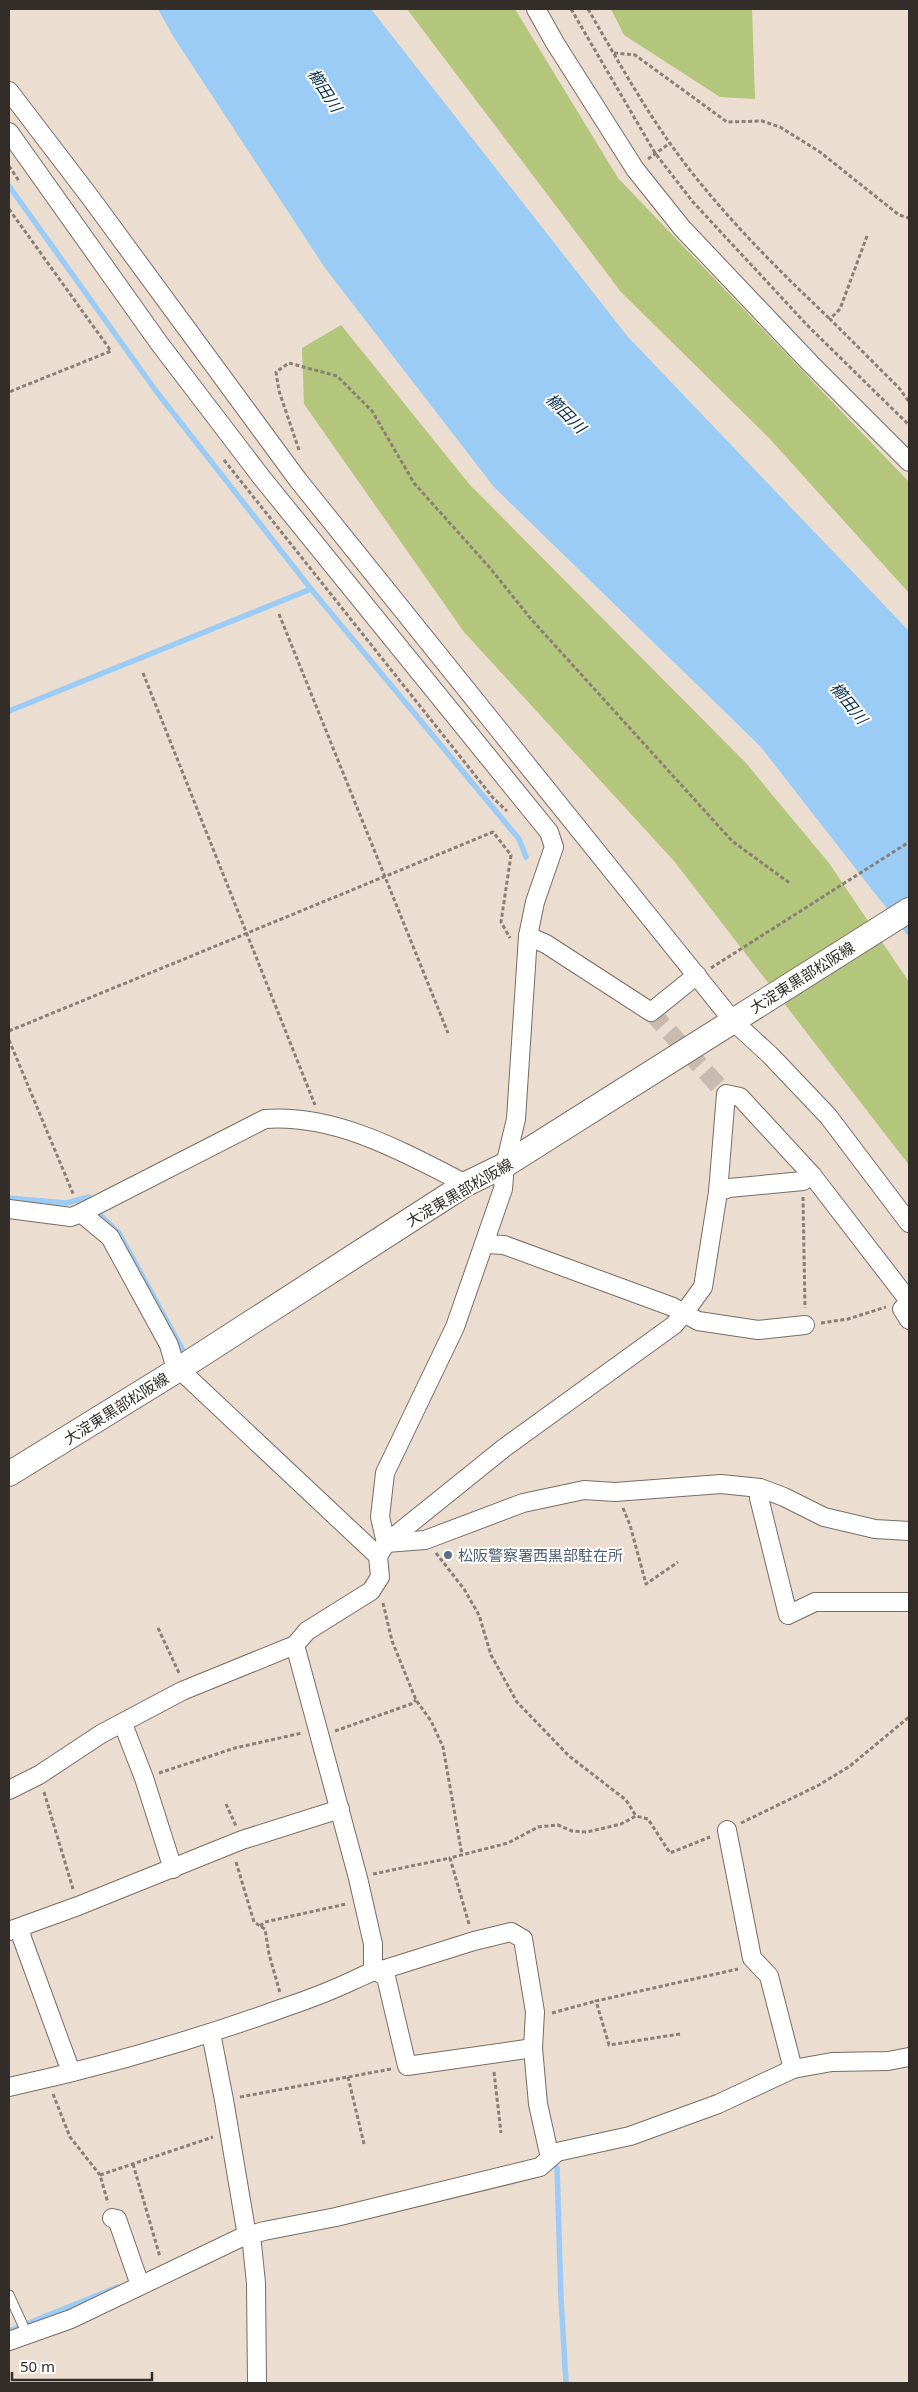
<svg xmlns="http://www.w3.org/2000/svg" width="918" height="2392" font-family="'Noto Sans','Noto Sans JP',sans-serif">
<rect width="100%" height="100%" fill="#ecddd1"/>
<!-- green -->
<g fill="#b4c57c">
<polygon points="407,9 515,9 618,178 909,482 909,593 769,438 621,292"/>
<polygon points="611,9 752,9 755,99 720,97 624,35"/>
<polygon points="341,325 470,485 745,762 829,863 909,982 909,1165 674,861 464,632 304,404 302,348"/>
</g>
<!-- water -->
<polygon fill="#9bccf5" points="158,9 371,9 628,337 909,631 909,937 760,746 494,487 325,268 173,36"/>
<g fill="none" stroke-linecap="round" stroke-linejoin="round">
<!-- stream -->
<g stroke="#9bccf5" stroke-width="5.5">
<polyline points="9,186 156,391 311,589 519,839 526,857"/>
<polyline points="9,711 311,589"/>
<polyline points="9,1198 66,1203 89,1197 91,1199"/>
<polyline points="100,1215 119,1233 187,1358"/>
<polyline points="557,2168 561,2299 566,2383"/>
<polyline points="9,2331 118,2287"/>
</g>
<!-- street-tunnel -->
<polyline stroke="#c7baaf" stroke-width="18" stroke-dasharray="18 9" stroke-linecap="butt" points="651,1012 726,1094"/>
<defs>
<polyline id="lane" points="9,2295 27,2334"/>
<g id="street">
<polyline points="536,9 555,43 635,169 682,228 810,363 909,462"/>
<polyline points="9,91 90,197 298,480 733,1021 770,1055 828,1116 909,1223"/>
<polyline points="9,132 159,343 262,478 549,832 554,847 535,902 528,936 516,1119 505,1165 503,1189 455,1327 385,1473 380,1517 386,1543"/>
<polyline points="528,936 546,944 651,1012 697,975"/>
<polyline points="718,1192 729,1188 803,1181 812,1175"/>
<path d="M 9,1209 L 71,1217 L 81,1213 L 265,1119 C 337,1114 403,1152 466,1184"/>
<polyline points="81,1213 110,1237 169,1345 173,1359 179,1369 378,1556"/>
<polyline points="485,1244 504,1245 673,1307 698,1321 758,1330 805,1325"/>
<polyline points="909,1304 902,1309 909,1320"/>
<polyline points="760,1488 759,1498 788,1615 815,1602 909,1602"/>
<polyline points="386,1543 425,1540 523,1503 584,1490 615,1492 721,1484 760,1488 784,1497 824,1517 875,1529 909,1531"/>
<polyline points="295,1645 358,1878 373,1944 373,1969"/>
<polyline points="123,1724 144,1778 173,1869"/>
<polyline points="9,1790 39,1775 101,1734 182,1691 295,1645 307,1631 371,1591 380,1577 378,1556 386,1543 504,1448 674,1325 684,1313 703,1287 718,1192 726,1094 740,1097 812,1175 909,1301"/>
<polyline points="727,1830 752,1958 769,1976 793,2069"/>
<polyline points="20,1928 22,1938 71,2072"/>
<polyline points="9,1931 78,1906 242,1840 340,1809"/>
<polyline points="373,1969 386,1977 407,2066 533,2048"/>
<polyline points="211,2033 224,2100 247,2236"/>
<path d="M 9,2087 C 101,2067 194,2040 283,2008 C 307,2000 331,1991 354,1980 C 366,1975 372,1970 385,1969 L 474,1941 L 511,1932 L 523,1939 L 535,2012 L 533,2048 L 538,2104 L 550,2158"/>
<polyline points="112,2218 117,2219 140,2285"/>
<polyline points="251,2235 256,2283 257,2383"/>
<polyline points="9,2341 71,2319 240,2238 264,2231 336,2217 540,2167 557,2152 630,2136 718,2104 793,2069 832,2062 888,2061 909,2057"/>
</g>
<polyline id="secondary" points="9,1474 179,1369 466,1184 505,1165 909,910"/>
</defs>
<!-- lane casing -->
<use href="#lane" stroke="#796c62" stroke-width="11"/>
<!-- street casing -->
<use href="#street" stroke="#796c62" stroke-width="20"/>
<!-- secondary casing -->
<use href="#secondary" stroke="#796c62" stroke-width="26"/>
<!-- path -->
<g stroke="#897f77" stroke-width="3" stroke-dasharray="4 2.5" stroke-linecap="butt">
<polyline points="571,9 655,153 693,202 808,326 909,425"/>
<path d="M 588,9 C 614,54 639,99 669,142 C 715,207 773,265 830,319"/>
<polyline points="614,53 635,55 727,122 762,121 780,127 820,152 899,215 909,218"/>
<polyline points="648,159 670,143"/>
<polyline points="9,166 19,181"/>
<polyline points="9,209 111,351 9,392"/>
<polyline points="867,236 840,309 830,319 900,389 909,402"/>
<polyline points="299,450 279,391 276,372 289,363 337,376 372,411 414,483 490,568 531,619 732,841 791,884"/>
<polyline points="224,460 494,799 507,811"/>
<polyline points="279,614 448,1033"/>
<polyline points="143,673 315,1105"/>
<polyline points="711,968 909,842"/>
<polyline points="9,1031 493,832 511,855 501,922 510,938"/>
<polyline points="9,1040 74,1196"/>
<polyline points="803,1197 805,1308"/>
<polyline points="821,1323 848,1319 886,1307"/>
<polyline points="623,1508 630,1525 646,1584 678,1562"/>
<polyline points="436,1553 464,1589 479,1615 491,1655 517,1702 569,1756 626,1800 636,1816"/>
<polyline points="383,1603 392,1641 416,1700 431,1721 443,1747 462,1855"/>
<polyline points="158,1628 179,1673"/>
<polyline points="335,1731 411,1704 416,1700"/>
<polyline points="159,1773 235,1748 302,1733"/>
<polyline points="44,1792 73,1889"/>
<polyline points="226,1804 236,1826"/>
<polyline points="741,1823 819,1785 850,1766 909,1717"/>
<polyline points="236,1862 254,1922 265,1929 269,1954 280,1993"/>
<polyline points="373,1874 450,1858"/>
<polyline points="469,1924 450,1858 508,1843 538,1827 558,1825 572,1831 587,1832 621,1824 636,1816 648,1819 670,1853 710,1837"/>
<polyline points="260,1926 265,1922 346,1904"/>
<polyline points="552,2013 596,2001"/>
<polyline points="680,2034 609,2045 596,2001 738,1969"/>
<polyline points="494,2072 501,2133"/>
<polyline points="348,2077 364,2144"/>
<polyline points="53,2094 70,2137 100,2175 108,2203"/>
<polyline points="240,2097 391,2069"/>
<polyline points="133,2164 160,2257"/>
<polyline points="100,2175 213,2137"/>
</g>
<!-- lane -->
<use href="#lane" stroke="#fff" stroke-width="9"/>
<!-- street -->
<use href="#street" stroke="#fff" stroke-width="18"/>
<!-- secondary -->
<use href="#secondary" stroke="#fff" stroke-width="24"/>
</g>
<!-- markers -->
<circle fill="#5c6f8a" stroke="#fff" stroke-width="2" cx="448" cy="1555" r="5"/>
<g text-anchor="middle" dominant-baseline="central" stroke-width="4" stroke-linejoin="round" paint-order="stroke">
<!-- street labels -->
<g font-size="15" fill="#322d28" stroke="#fff">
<text transform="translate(802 977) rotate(-32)">大淀東黒部松阪線</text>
<text transform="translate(459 1192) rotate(-30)">大淀東黒部松阪線</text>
<text transform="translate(116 1408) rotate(-32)">大淀東黒部松阪線</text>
</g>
<!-- service labels -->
<g font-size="15" fill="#4e5e75" stroke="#fff" text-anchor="start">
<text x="458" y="1555">松阪警察署西黒部駐在所</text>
</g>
<!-- water labels -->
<g font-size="16" font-style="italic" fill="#092f49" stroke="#fff">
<text transform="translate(325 90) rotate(57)">櫛田川</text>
<text transform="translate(566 413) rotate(45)">櫛田川</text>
<text transform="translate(849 703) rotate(51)">櫛田川</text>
</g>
</g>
<!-- border -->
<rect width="918" height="2392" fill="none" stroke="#322d28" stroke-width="20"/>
<!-- scale -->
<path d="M12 2372v8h140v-8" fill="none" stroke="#322d28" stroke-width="2.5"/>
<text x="20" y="2372" font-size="15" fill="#322d28" stroke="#ffffff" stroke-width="4" paint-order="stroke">50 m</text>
</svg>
